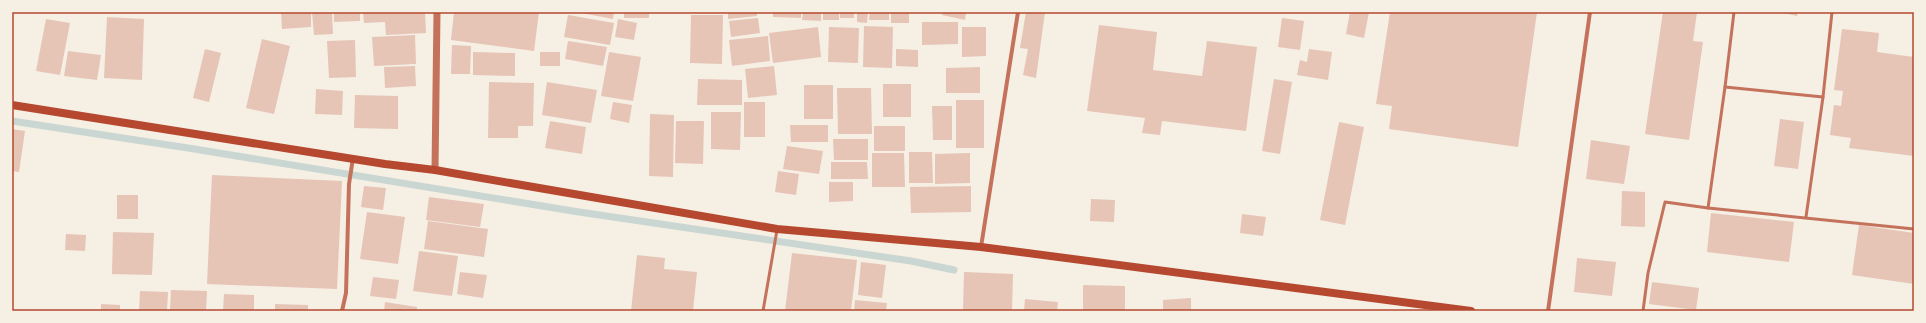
<svg xmlns="http://www.w3.org/2000/svg" width="1926" height="323" font-family="'PT Sans',sans-serif">
<rect width="100%" height="100%" fill="#f6efe4"/>
<g fill="none" stroke-linecap="round" stroke-linejoin="round">
<!-- stream -->
<polyline stroke="#c9d6d2" stroke-width="7" points="12,121 188,148 579,212 911,261 954,270"/>
</g>
<!-- building -->
<g fill="#e6c5b7">
<polygon points="281,12 311,12 311,27 282,29"/>
<polygon points="312,12 332,12 333,34 314,35"/>
<polygon points="334,12 360,12 360,21 334,22"/>
<polygon points="363,12 425,12 426,33 386,35 385,22 364,23"/>
<polygon points="454,12 539,12 534,51 451,40"/>
<polygon points="576,12 614,12 613,19"/>
<rect x="624" y="12" width="25" height="6"/>
<polygon points="728,12 757,12 757,16 728,19"/>
<polygon points="773,12 801,12 801,18 773,17"/>
<polygon points="803,12 821,12 821,21 802,20"/>
<rect x="823" y="12" width="16" height="8"/>
<rect x="840" y="12" width="14" height="6"/>
<polygon points="857,12 868,12 867,23 857,22"/>
<polygon points="870,12 889,12 889,20 869,20"/>
<rect x="891" y="12" width="18" height="11"/>
<polygon points="943,12 966,12 965,20 942,15"/>
<polygon points="1026,12 1045,12 1036,78 1023,75 1028,49 1020,48"/>
<polygon points="1350,12 1369,12 1364,38 1346,34"/>
<polygon points="1390,12 1537,12 1518,147 1389,129 1392,106 1376,104"/>
<polygon points="1663,12 1697,12 1693,41 1703,42 1689,140 1645,134"/>
<polygon points="1779,12 1798,12 1797,16"/>
<polygon points="568,15 614,23 610,45 564,37"/>
<polygon points="691,15 723,15 722,64 690,63"/>
<polygon points="107,17 144,19 142,80 104,78"/>
<polygon points="758,18 760,33 731,37 729,21"/>
<polygon points="1282,18 1304,21 1300,50 1278,47"/>
<polygon points="46,19 70,23 60,75 36,71"/>
<polygon points="618,19 637,23 634,40 615,37"/>
<polygon points="922,22 958,22 958,44 922,45"/>
<polygon points="1099,25 1157,32 1153,70 1202,76 1207,41 1257,47 1246,131 1162,121 1160,135 1142,133 1145,118 1087,111"/>
<polygon points="864,26 893,27 892,68 863,67"/>
<polygon points="818,27 821,57 773,63 769,33"/>
<polygon points="829,27 859,28 858,63 828,62"/>
<polygon points="962,27 986,27 986,56 962,57"/>
<polygon points="1842,29 1879,33 1877,52 1914,57 1914,156 1849,148 1851,138 1830,135 1834,105 1841,106 1843,91 1834,90"/>
<polygon points="415,35 416,64 374,66 372,37"/>
<polygon points="768,36 770,61 732,66 729,40"/>
<polygon points="262,39 290,46 274,114 246,108"/>
<polygon points="355,40 356,77 329,78 327,41"/>
<polygon points="568,41 607,47 603,66 565,59"/>
<polygon points="452,45 471,46 470,74 451,74"/>
<polygon points="205,49 221,53 209,102 193,98"/>
<polygon points="896,49 918,50 918,67 896,66"/>
<polygon points="1309,49 1332,52 1328,80 1297,75 1300,60 1307,62"/>
<polygon points="68,51 101,55 97,80 64,76"/>
<polygon points="473,52 515,53 515,76 473,75"/>
<rect x="540" y="52" width="20" height="14"/>
<polygon points="609,52 641,57 633,101 601,96"/>
<polygon points="415,66 416,86 385,88 384,67"/>
<polygon points="774,66 777,95 748,98 745,69"/>
<polygon points="980,67 980,93 946,93 946,68"/>
<polygon points="698,79 742,80 742,105 697,105"/>
<polygon points="1274,79 1292,82 1280,154 1262,151"/>
<polygon points="489,82 534,83 533,126 518,126 518,138 488,138"/>
<polygon points="547,82 597,90 591,123 542,115"/>
<rect x="883" y="84" width="28" height="33"/>
<rect x="804" y="85" width="29" height="34"/>
<polygon points="837,88 871,88 872,134 838,134"/>
<polygon points="316,89 343,91 342,115 315,114"/>
<polygon points="355,95 398,96 398,129 354,128"/>
<rect x="956" y="100" width="28" height="48"/>
<polygon points="613,102 632,105 629,123 610,119"/>
<rect x="744" y="102" width="21" height="35"/>
<polygon points="932,106 952,106 952,140 933,140"/>
<polygon points="711,112 741,112 740,150 711,149"/>
<polygon points="650,114 674,115 673,177 649,176"/>
<polygon points="1780,119 1804,122 1798,169 1774,166"/>
<polygon points="550,121 586,127 582,154 545,148"/>
<polygon points="676,121 704,121 703,164 675,163"/>
<polygon points="1339,122 1364,127 1345,225 1320,220"/>
<polygon points="790,125 828,125 828,142 791,142"/>
<rect x="874" y="126" width="31" height="25"/>
<polygon points="12,129 25,131 19,172 12,171"/>
<polygon points="833,139 868,139 868,160 834,160"/>
<polygon points="1591,140 1630,146 1624,184 1586,179"/>
<polygon points="787,146 823,151 819,174 783,169"/>
<polygon points="909,152 932,152 933,183 909,183"/>
<polygon points="872,153 904,153 905,187 872,187"/>
<polygon points="970,153 970,183 935,184 935,154"/>
<polygon points="831,162 867,162 868,179 831,179"/>
<polygon points="778,171 799,174 796,195 775,192"/>
<polygon points="212,175 342,181 337,289 207,284"/>
<polygon points="829,182 853,182 853,201 829,202"/>
<polygon points="364,186 386,188 383,210 361,207"/>
<polygon points="971,186 971,212 911,213 910,187"/>
<polygon points="1622,191 1645,192 1645,227 1621,226"/>
<rect x="117" y="195" width="21" height="24"/>
<polygon points="429,197 484,204 480,227 426,220"/>
<polygon points="1091,199 1115,200 1114,222 1090,221"/>
<polygon points="367,212 405,217 398,264 360,259"/>
<polygon points="1711,213 1794,222 1789,262 1707,252"/>
<polygon points="1242,214 1266,217 1263,236 1240,233"/>
<polygon points="428,221 488,229 484,257 424,249"/>
<polygon points="1859,225 1914,233 1914,284 1852,275"/>
<polygon points="113,232 154,233 152,275 112,274"/>
<polygon points="66,234 86,235 85,251 65,250"/>
<polygon points="419,251 458,256 452,296 413,291"/>
<polygon points="792,253 857,260 851,311 785,311"/>
<polygon points="637,255 665,258 664,269 697,272 693,311 631,311"/>
<polygon points="1577,258 1616,262 1612,296 1574,292"/>
<polygon points="861,262 886,265 882,298 858,295"/>
<polygon points="460,272 487,275 483,298 457,294"/>
<polygon points="964,272 1013,274 1012,311 963,311"/>
<polygon points="373,277 399,280 396,299 370,296"/>
<polygon points="1652,282 1699,288 1696,310 1649,304"/>
<polygon points="1083,285 1125,286 1125,311 1083,311"/>
<polygon points="171,290 207,291 206,311 170,311"/>
<polygon points="140,291 168,292 167,311 139,311"/>
<polygon points="224,294 254,295 254,311 223,311"/>
<polygon points="1191,298 1191,311 1163,311 1163,300"/>
<polygon points="1025,299 1058,302 1057,311 1024,311"/>
<polygon points="855,300 887,303 886,311 854,311"/>
<polygon points="385,302 417,307 417,311 384,311"/>
<polygon points="101,304 120,305 120,311 101,311"/>
<polygon points="275,304 308,305 308,311 275,311"/>
</g>
<g fill="none" stroke-linecap="round" stroke-linejoin="round">
<!-- service -->
<g stroke="#c5725c" stroke-width="3">
<polyline points="1725,87 1823,97 1832,12"/>
<polyline points="1708,208 1725,87 1734,12"/>
<polyline points="1806,217 1823,97"/>
<polyline points="763,311 777,230"/>
<polyline points="1643,311 1648,273 1665,202 1708,208 1914,229"/>
</g>
<!-- minor -->
<g stroke="#c5725c" stroke-width="4">
<polyline points="981,247 1018,12"/>
<polyline points="342,311 346,293 349,184 353,158"/>
<polyline points="1548,311 1590,12"/>
</g>
<!-- tertiary -->
<polyline stroke="#c5725c" stroke-width="7" points="435,170 437,12"/>
<!-- secondary -->
<polyline stroke="#b5482f" stroke-width="8" points="12,105 385,164 435,170 777,229 981,247 1471,311"/>
</g>
<!-- border -->
<rect width="1926" height="323" fill="none" stroke="#f6efe4" stroke-width="26"/>
<rect x="13" y="13" width="1900" height="297" fill="none" stroke="#b5482f" stroke-width="1.5"/>
</svg>
